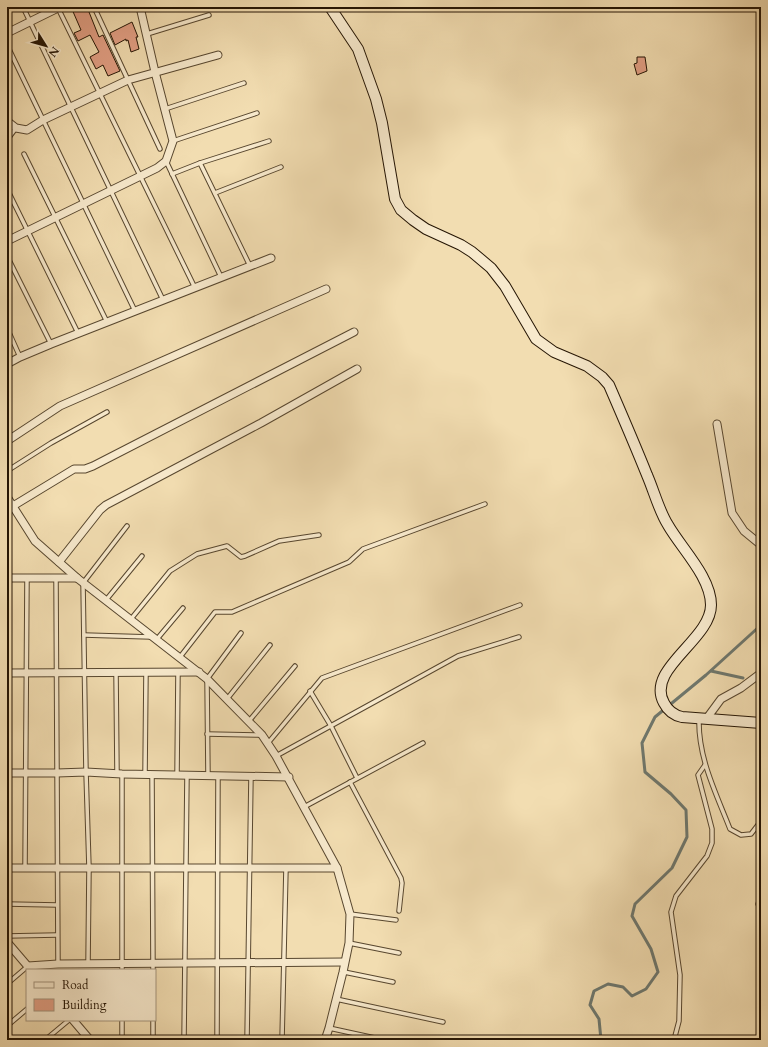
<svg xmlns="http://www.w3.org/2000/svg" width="768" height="1047" font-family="Cardo,serif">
<rect width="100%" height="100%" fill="#f2ddb1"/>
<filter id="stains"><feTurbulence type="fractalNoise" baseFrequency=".005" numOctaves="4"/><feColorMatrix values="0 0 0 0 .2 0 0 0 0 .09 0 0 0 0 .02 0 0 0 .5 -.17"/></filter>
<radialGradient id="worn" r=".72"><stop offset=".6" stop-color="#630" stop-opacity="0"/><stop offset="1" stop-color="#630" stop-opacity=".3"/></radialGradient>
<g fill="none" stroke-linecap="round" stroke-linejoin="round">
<!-- stream -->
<g stroke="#6e786f" stroke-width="3">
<polyline points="711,671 743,678"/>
<polyline points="601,1040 599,1019 590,1005 594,991 608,984 623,987 632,996 646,989 658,972 651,949 632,916 635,904 672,868 687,837 686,810 671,794 645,772 642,743 655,717 706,675 761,625"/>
</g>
</g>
<!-- building -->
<g fill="#e29f84" stroke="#251504">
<polygon points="71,7 87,7 99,37 103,35 120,71 108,76 103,65 96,69 90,57 99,52 90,35 78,41 74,33 81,30"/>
<polygon points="132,22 138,37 136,37 139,49 131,52 128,40 126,41 126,39 115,45 110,33"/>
<polygon points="637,57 645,57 647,71 637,75 634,64 637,63"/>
</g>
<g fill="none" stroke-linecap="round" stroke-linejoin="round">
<defs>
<g id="service">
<polyline points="23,7 163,300"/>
<polyline points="94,7 160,149"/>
<polyline points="58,8 195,288"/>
<polyline points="147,34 209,15"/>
<polyline points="7,45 135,311"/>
<polyline points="165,109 244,83"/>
<polyline points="7,140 16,128"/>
<polyline points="173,141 257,113"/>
<polyline points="24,154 107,322"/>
<polyline points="166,161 221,277"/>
<polyline points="200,163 250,266"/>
<polyline points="172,174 200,163 269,141"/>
<polyline points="7,189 78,333"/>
<polyline points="215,193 281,167"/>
<polyline points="7,256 51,344"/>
<polyline points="7,328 20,357"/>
<polyline points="7,471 51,443 107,412"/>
<polyline points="56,578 58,964"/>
<polyline points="106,600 142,556"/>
<polyline points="131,619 170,571 197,554 227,546 241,557 245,556 279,541 319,535"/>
<polyline points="84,635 151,637"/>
<polyline points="157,639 183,608"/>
<polyline points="180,657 215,612 232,612 349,562 363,549 485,504"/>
<polyline points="116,672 117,773"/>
<polyline points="310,691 331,726 357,778"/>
<polyline points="227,699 270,645"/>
<path d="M 699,719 C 698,758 716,793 730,829 L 741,835 L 751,834 L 761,821"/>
<polyline points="249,721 295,666"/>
<polyline points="207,734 260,735"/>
<polyline points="268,743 322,678 520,605"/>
<polyline points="276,756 458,656 519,637"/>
<polyline points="122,774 122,970"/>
<polyline points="145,775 146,672"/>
<polyline points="152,775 153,970"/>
<polyline points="177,775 178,672"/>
<polyline points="208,776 207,679 241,633"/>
<polyline points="350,782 401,878 402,883 399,911"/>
<polyline points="304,807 423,743"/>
<polyline points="25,868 27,578"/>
<polyline points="761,895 758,904 761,910"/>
<polyline points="7,904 57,905"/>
<polyline points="350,914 396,920"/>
<polyline points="7,936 57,935"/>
<polyline points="349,943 399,953"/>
<polyline points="88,964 89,868 86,772 83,583 127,526"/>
<polyline points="344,972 393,982"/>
<polyline points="7,984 28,966"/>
<polyline points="336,999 443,1022"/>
<polyline points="122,1020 122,1040"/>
<polyline points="153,1020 153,1040"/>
<polyline points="7,1026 27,1009"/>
<polyline points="329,1028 384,1040"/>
<polyline points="45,1040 69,1020"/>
<polyline points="184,1040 187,775"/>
<polyline points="217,1040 218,776"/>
<polyline points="247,1040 251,776"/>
<polyline points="282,1040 286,868"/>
<polyline points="674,1040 679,1021 680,975 671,912 676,896 707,856 712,843 712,829 698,775 705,765"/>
</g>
<g id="minor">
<polyline points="7,33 60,7"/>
<polyline points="7,121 16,128 27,130 43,120 128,80 218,55"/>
<polyline points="7,241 157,168 166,161 173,141 155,72 140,7"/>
<polyline points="7,364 20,357 51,344 271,258"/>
<polyline points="717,424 732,513 744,531 761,545"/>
<polyline points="7,441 60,406 326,289"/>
<polyline points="7,497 35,541 77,578 207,679 262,735 276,756 337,868 350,914 349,943 343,972 329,1028 325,1040"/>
<polyline points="13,506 74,469 85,469 93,466 354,332"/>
<polyline points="59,562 100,510 106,505 261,423 357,369"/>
<polyline points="7,578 77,578"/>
<polyline points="7,673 199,672"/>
<polyline points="707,718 721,699 741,688 761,673"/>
<polyline points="7,773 57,773 86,772 122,774 289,777"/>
<polyline points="7,868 337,868"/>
<polyline points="7,942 31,970"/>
<polyline points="28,966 58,964 344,962"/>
<polyline points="73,1020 90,1040"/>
</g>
<path id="secondary" d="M 330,7 L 358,49 L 376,99 L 382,123 L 395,199 L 401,210 L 413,220 L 426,229 L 461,245 L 472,252 L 491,268 L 505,286 L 536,339 L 554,352 L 587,366 L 602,377 L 609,385 C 622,415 635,445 647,475 C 654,491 659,511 668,525 C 681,548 711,577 711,605 C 711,640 645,669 664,703 C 668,711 673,715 682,717 L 761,723"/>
</defs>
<!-- service casing -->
<use href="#service" stroke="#58472f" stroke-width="5.5"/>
<!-- minor casing -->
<use href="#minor" stroke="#58472f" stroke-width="9"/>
<!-- secondary casing -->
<use href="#secondary" stroke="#251504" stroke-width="12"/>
<!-- service -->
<use href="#service" stroke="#f7e9cc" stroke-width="3.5"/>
<!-- minor -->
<use href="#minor" stroke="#f7e9cc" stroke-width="7"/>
<!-- secondary -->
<use href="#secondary" stroke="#f7e9cc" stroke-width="10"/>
</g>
<!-- margin -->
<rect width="768" height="1047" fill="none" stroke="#f2ddb1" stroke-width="24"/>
<rect x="8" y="8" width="752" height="1031" fill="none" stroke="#251504" stroke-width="2"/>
<rect x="12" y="12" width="744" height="1023" fill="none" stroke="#251504"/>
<!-- legend -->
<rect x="26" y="969" width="130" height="52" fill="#f7e9cc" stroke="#a3947c"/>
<rect x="34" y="982" width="20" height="6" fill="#f7e9cc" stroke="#a3947c"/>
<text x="62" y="989" font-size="12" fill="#251504">Road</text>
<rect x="34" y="999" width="20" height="12" fill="#e29f84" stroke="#a3947c"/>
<text x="62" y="1009" font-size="12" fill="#251504">Building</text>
<!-- north arrow -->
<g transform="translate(46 46) rotate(127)" stroke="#f7e9cc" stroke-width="3" paint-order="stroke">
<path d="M0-3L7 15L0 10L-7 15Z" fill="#251504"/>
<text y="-6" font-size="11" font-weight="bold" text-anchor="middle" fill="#251504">N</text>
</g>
<rect width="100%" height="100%" filter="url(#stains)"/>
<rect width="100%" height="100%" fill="url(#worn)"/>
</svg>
